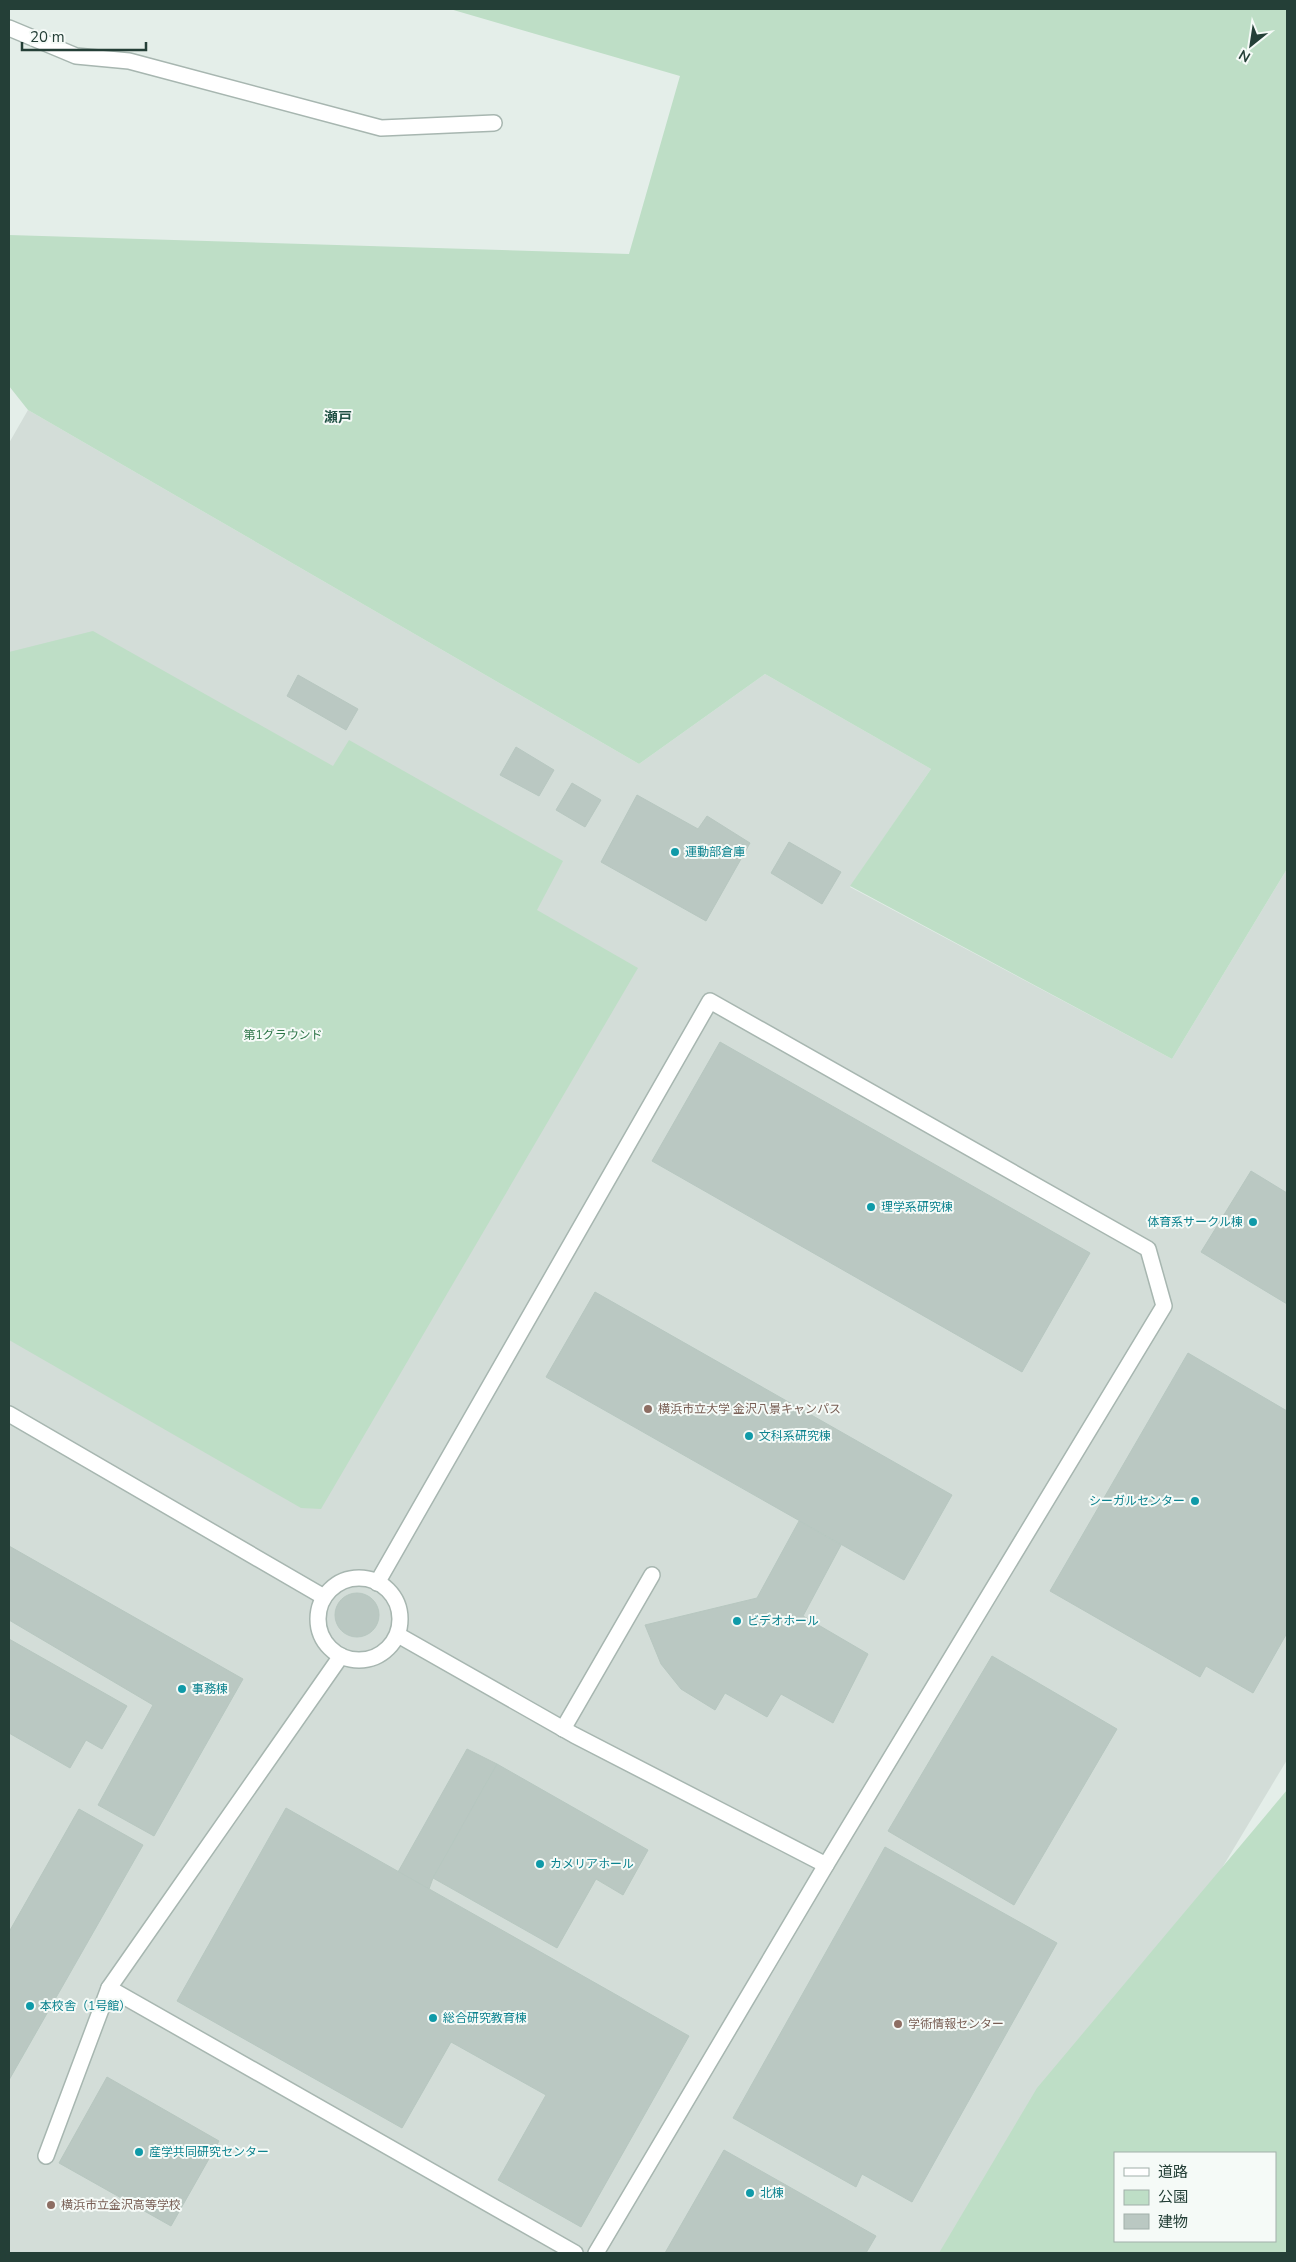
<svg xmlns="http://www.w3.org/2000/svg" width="1296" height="2262" font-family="'Nunito Sans','Noto Sans JP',sans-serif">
<rect width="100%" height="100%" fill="#e4eee9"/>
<!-- built -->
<polygon fill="#d3ddd8" points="28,410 639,764 765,674 931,769 850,887 1172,1059 1287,869 1287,1760 990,2253 9,2253 9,443"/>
<!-- green -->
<g fill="#bedec6" fill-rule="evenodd">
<polygon points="450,9 1287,9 1287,869 1172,1059 850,886 931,769 765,674 639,764 28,410 9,386 9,235 629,254 680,76"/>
<polygon points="93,631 333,766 349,740 563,861 537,910 638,968 321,1509 301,1508 9,1340 9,652"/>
<path d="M 1287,1790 L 1287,2253 L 939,2253 L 1037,2088 ZM 1115,2153 L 1275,2153 L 1275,2241 L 1115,2241 Z"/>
</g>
<!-- building -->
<g fill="#bac8c2" stroke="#b7c7c0">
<polygon points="298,675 358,709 346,730 287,696"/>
<polygon points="516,747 554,770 539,796 500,775"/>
<polygon points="572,783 601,800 585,827 556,810"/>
<polygon points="637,795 698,829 707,816 750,843 706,921 601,862"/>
<polygon points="789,842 841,872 822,904 771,873"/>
<polygon points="720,1042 1090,1253 1022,1372 652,1161"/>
<polygon points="1251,1171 1287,1193 1287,1304 1201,1252"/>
<polygon points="595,1292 952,1495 904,1580 546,1377"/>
<polygon points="1188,1353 1287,1411 1287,1633 1253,1693 1206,1666 1200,1677 1050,1591"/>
<polygon points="799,1521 841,1545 803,1616 868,1654 833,1723 781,1694 767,1717 725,1693 715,1710 681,1689 661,1664 645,1625 757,1598"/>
<polygon points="9,1546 243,1679 154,1836 98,1805 153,1705 9,1620"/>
<circle cx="357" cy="1615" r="22"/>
<polygon points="9,1639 127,1706 102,1749 86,1740 70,1768 9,1733"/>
<polygon points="992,1656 1117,1729 1014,1905 888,1831"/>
<polygon points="467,1749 497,1764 433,1878 429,1889 398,1872"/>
<polygon points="497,1764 648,1850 623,1895 596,1879 557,1948 433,1878"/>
<polygon points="286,1808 689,2036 581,2227 498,2180 546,2095 451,2042 402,2128 177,2001"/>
<polygon points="79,1809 143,1845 9,2080 9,1932"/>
<polygon points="885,1847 1057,1943 912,2202 862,2174 856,2187 733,2118"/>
<polygon points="107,2077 219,2141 171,2226 59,2163"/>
<polygon points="724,2150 876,2236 866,2253 665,2253"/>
</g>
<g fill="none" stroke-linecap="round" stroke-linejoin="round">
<defs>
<g id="lane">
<polyline points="9,1414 324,1597"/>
<circle cx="359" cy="1619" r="41"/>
<polyline points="377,1583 710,1001 1148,1249 1164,1306 826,1865 596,2253"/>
<polyline points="398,1635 574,1735 826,1865"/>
<polyline points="563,1729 652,1575"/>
<polyline points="109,1988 575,2253"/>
<polyline points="46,2156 109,1988 341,1656"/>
</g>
<polyline id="street" points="9,28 76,56 129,61 381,128 494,123"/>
</defs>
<!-- lane casing -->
<use href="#lane" stroke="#a7b6b0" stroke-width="18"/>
<!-- street casing -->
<use href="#street" stroke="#a7b6b0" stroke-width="18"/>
<!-- lane -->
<use href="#lane" stroke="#fff" stroke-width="15"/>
<!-- street -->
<use href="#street" stroke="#fff" stroke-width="15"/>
</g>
<!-- markers -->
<g fill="#0f9aa8" stroke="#f5faf7" stroke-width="2">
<circle cx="675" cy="852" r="5"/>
<circle cx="871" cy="1207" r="5"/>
<circle cx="1253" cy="1222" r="5"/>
<circle cx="749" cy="1436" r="5"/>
<circle cx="1195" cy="1501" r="5"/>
<circle cx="737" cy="1621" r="5"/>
<circle cx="182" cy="1689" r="5"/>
<circle cx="540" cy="1864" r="5"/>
<circle cx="30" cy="2006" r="5"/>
<circle cx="433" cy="2018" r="5"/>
<circle cx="139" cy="2152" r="5"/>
<circle cx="750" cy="2193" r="5"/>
</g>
<g fill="#8d6e63" stroke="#f5faf7" stroke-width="2">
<circle cx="648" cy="1409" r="5"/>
<circle cx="898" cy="2024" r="5"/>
<circle cx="51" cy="2205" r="5"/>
</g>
<g text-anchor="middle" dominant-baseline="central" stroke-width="4" stroke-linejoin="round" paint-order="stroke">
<!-- culture labels -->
<g font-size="12" fill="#0d838f" stroke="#f5faf7" text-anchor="start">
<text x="685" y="852">運動部倉庫</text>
<text x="881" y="1207">理学系研究棟</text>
<text x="1243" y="1222" text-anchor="end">体育系サークル棟</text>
<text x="759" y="1436">文科系研究棟</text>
<text x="1185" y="1501" text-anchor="end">シーガルセンター</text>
<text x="747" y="1621">ビデオホール</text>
<text x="192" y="1689">事務棟</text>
<text x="550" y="1864">カメリアホール</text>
<text x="40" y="2006">本校舎（1号館）</text>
<text x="443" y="2018">総合研究教育棟</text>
<text x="149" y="2152">産学共同研究センター</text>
<text x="760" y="2193">北棟</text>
</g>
<!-- park labels -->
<g font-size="12" fill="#2e7649" stroke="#f5faf7">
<text x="283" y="1035">第1グラウンド</text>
</g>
<!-- education labels -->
<g font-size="12" fill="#785e54" stroke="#f5faf7" text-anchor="start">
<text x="658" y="1409">横浜市立大学 金沢八景キャンパス</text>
<text x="908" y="2024">学術情報センター</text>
<text x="61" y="2205">横浜市立金沢高等学校</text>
</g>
<!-- neighbourhood labels -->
<g font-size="14" font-weight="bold" fill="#205144" stroke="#f5faf7">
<text x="338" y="417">瀬戸</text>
</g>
</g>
<!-- border -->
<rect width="1296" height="2262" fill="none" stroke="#243f37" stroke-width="20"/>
<!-- legend -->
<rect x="1114" y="2152" width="162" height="90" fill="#f5faf7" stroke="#a1afaa"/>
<rect x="1124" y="2168" width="25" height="8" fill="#ffffff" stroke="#a1afaa"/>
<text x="1158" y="2177" font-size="15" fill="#243f37">道路</text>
<rect x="1124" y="2190" width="25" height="15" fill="#bedec6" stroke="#a1afaa"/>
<text x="1158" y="2202" font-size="15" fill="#243f37">公園</text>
<rect x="1124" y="2214" width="25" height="15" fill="#bac8c2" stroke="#a1afaa"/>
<text x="1158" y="2227" font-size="15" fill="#243f37">建物</text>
<!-- north arrow -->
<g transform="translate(1251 45) rotate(210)" stroke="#f5faf7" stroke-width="4" paint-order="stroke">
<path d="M0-4L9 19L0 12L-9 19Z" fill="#243f37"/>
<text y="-8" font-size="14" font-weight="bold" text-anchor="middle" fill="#243f37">N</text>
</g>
<!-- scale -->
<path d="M22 42v8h124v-8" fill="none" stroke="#243f37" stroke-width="2.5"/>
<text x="30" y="42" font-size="15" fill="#243f37" stroke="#f5faf7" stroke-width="4" paint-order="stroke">20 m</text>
</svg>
